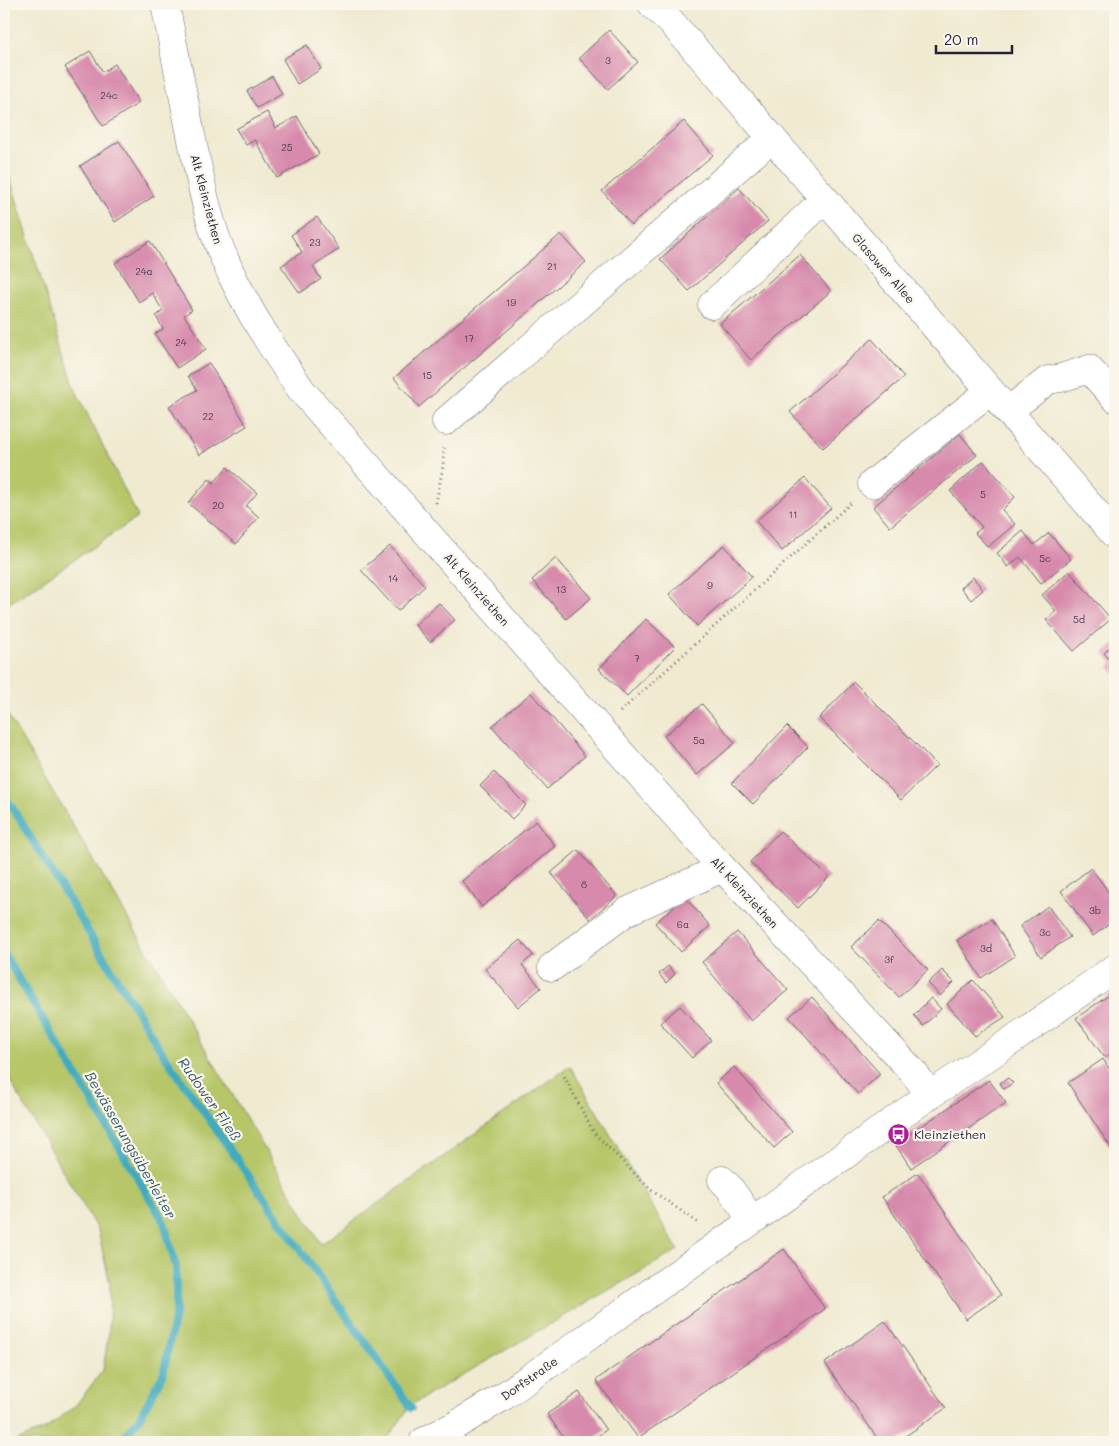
<svg xmlns="http://www.w3.org/2000/svg" width="1119" height="1446" font-family="Mali,sans-serif">
<rect width="100%" height="100%" fill="#fbf7ec"/>
<filter id="ink" filterUnits="userSpaceOnUse"><feTurbulence type="fractalNoise" baseFrequency=".02" numOctaves="2"/><feDisplacementMap in="SourceGraphic" scale="10" xChannelSelector="R" yChannelSelector="G"/><feConvolveMatrix kernelMatrix="1 2 1 2 8 2 1 2 1" color-interpolation-filters="sRGB"/></filter>
<filter id="wash" filterUnits="userSpaceOnUse"><feTurbulence type="fractalNoise" baseFrequency=".0096" numOctaves="4" result="noise"/><feDisplacementMap in="SourceGraphic" scale="20" xChannelSelector="R" yChannelSelector="G"/><feGaussianBlur stdDeviation="1.12" result="paint"/><feColorMatrix in="noise" values="0 0 0 0 0 0 0 0 0 0 0 0 0 0 0 0 0 1.4 0 .05"/><feComposite in="paint" operator="in"/></filter>
<g filter="url(#wash)">
<rect width="100%" height="100%" fill="#f0ead1"/>
<!-- green -->
<g fill="#b6c668" stroke="#6c7452">
<polygon points="4,159 75,389 138,517 4,607"/>
<polygon points="4,709 321,1244 570,1066 678,1250 411,1405 388,1438 377,1442 15,1442 47,1428 76,1405 103,1370 109,1331 110,1284 98,1231 4,1071"/>
</g>
<g fill="none" stroke-linecap="round" stroke-linejoin="round">
<!-- stream -->
<g stroke="#3fabbe" stroke-width="8">
<polyline points="4,794 162,1052 411,1408"/>
<polyline points="4,954 164,1222 176,1267 176,1309 163,1375 138,1420 119,1442"/>
</g>
</g>
<g id="blocks">
<!-- building -->
<g fill="#d78aac">
<polygon points="609,30 638,62 608,89 579,58"/>
<polygon points="307,45 321,69 297,84 283,59"/>
<polygon points="90,51 103,72 115,64 139,103 103,126 65,67"/>
<polygon points="272,76 282,94 257,108 247,91"/>
<polygon points="267,112 276,128 297,116 319,154 277,178 255,140 246,145 236,129"/>
<polygon points="684,121 713,155 631,225 602,191"/>
<polygon points="119,141 154,196 115,222 80,166"/>
<polygon points="739,188 768,221 689,291 660,259"/>
<polygon points="317,217 339,249 313,267 321,279 300,293 281,266 302,252 291,235"/>
<polygon points="561,234 586,262 419,407 394,378"/>
<polygon points="150,241 192,310 184,315 206,349 177,368 155,334 163,329 156,316 163,311 152,293 139,302 115,263"/>
<polygon points="800,255 831,291 751,360 720,324"/>
<polygon points="872,339 904,377 823,448 790,412"/>
<polygon points="209,363 247,426 199,455 169,406 197,390 188,376"/>
<polygon points="960,434 977,455 890,527 873,507"/>
<polygon points="983,461 1015,497 1002,510 1015,524 988,547 975,533 982,527 950,491"/>
<polygon points="227,467 257,493 246,506 259,517 236,544 188,503 209,479 214,483"/>
<polygon points="805,478 831,508 782,551 756,521"/>
<polygon points="1023,531 1034,545 1049,533 1071,559 1041,583 1020,557 1008,567 997,553"/>
<polygon points="724,545 752,577 697,626 669,594"/>
<polygon points="390,546 425,586 398,611 361,570"/>
<polygon points="556,558 591,598 566,619 532,580"/>
<polygon points="1069,571 1111,619 1074,651 1046,620 1056,611 1042,595"/>
<polygon points="973,577 983,590 971,600 961,588"/>
<polygon points="439,603 455,620 430,642 415,625"/>
<polygon points="646,619 675,647 627,696 599,669"/>
<polygon points="1115,643 1115,675 1109,667 1112,663 1104,653"/>
<polygon points="854,682 937,765 901,800 819,718"/>
<polygon points="531,693 585,756 547,789 492,726"/>
<polygon points="702,704 735,743 697,775 664,736"/>
<polygon points="787,726 808,747 753,804 732,783"/>
<polygon points="494,772 526,805 512,819 480,786"/>
<polygon points="536,821 555,846 482,907 462,881"/>
<polygon points="780,831 829,877 798,908 750,862"/>
<polygon points="578,850 617,896 590,919 551,873"/>
<polygon points="1091,868 1115,901 1115,920 1093,936 1061,891"/>
<polygon points="685,897 710,926 681,952 655,923"/>
<polygon points="1048,906 1070,937 1041,957 1020,926"/>
<polygon points="992,919 1015,956 981,978 957,940"/>
<polygon points="879,921 928,970 899,997 851,947"/>
<polygon points="737,932 788,990 751,1021 702,962"/>
<polygon points="520,940 533,955 522,965 541,988 518,1007 485,969"/>
<polygon points="668,966 675,974 666,983 659,974"/>
<polygon points="942,970 954,982 940,996 928,983"/>
<polygon points="973,980 1005,1017 975,1036 947,1004"/>
<polygon points="1115,991 1115,1051 1105,1058 1076,1018"/>
<polygon points="812,997 880,1074 858,1094 789,1017"/>
<polygon points="931,998 941,1009 923,1026 914,1015"/>
<polygon points="680,1006 711,1040 692,1058 660,1023"/>
<polygon points="1103,1059 1115,1077 1115,1154 1068,1083"/>
<polygon points="734,1067 792,1132 774,1148 716,1083"/>
<polygon points="1008,1078 1013,1083 1004,1089 1000,1083"/>
<polygon points="989,1080 1006,1103 911,1168 895,1144"/>
<polygon points="918,1173 1001,1295 966,1319 882,1197"/>
<polygon points="784,1249 825,1309 638,1438 596,1380"/>
<polygon points="885,1321 946,1408 897,1442 880,1442 825,1363"/>
<polygon points="579,1392 606,1430 589,1442 567,1442 547,1414"/>
</g>
</g>
</g>
<g filter="url(#ink)">
<use href="#blocks" fill-opacity="0" stroke="#6a6870" stroke-width="1"/>
<g fill="none" stroke-linecap="round" stroke-linejoin="round">
<defs>
<g id="minor">
<path d="M 165,4 C 175,52 184,101 194,150 C 202,187 209,225 225,260 C 245,307 273,349 302,391 L 716,861 L 914,1073 L 930,1095"/>
<polyline points="712,305 825,199"/>
<polyline points="1008,411 1048,380 1061,378 1089,369 1115,398"/>
<polyline points="446,421 772,138"/>
<polyline points="872,484 990,391"/>
<polyline points="552,967 626,912 722,868"/>
<polyline points="722,1180 729,1187 752,1220"/>
<polyline points="423,1442 456,1425 504,1396 930,1095 1004,1046 1115,968"/>
</g>
<polyline id="major" points="652,4 671,22 714,71 1115,535"/>
</defs>
<!-- minor casing -->
<use href="#minor" stroke="#6a6870" stroke-width="29"/>
<!-- major casing -->
<use href="#major" stroke="#6a6870" stroke-width="29"/>
<!-- path -->
<g stroke="#6a6870" stroke-width="3" stroke-dasharray="1 4" stroke-linecap="butt">
<polyline points="436,503 443,466 444,448"/>
<polyline points="620,712 853,501"/>
<polyline points="562,1072 594,1133 651,1190 700,1224"/>
</g>
<!-- minor -->
<use href="#minor" stroke="#fff" stroke-width="28"/>
<!-- major -->
<use href="#major" stroke="#fff" stroke-width="28"/>
</g>
</g>
<!-- icons -->
<defs>
<symbol id="bus-disc" viewBox="-11 -11 22 22"><circle r="9.5" fill="#b5179e" stroke="#fbf7ec"/><path d="M-5-6H5V4H4V6H2V4H-2V6H-4V4H-5ZM-3.5-4V0h7V-4ZM-3.5 1.2v1.5H-2V1.2ZM2 1.2v1.5H3.5V1.2Z" fill="#fff"/></symbol>
</defs>
<g fill-rule="evenodd">
<use href="#bus-disc" x="886" y="1122" width="25" height="25"/>
</g>
<g text-anchor="middle" dominant-baseline="central" stroke-width="4.5" stroke-linejoin="round" paint-order="stroke">
<!-- number labels -->
<g font-size="10" fill="#4f3c57">
<text x="608" y="60">3</text>
<text x="109" y="95">24c</text>
<text x="287" y="147">25</text>
<text x="315" y="242">23</text>
<text x="552" y="266">21</text>
<text x="144" y="271">24a</text>
<text x="511" y="302">19</text>
<text x="469" y="338">17</text>
<text x="181" y="342">24</text>
<text x="427" y="375">15</text>
<text x="208" y="416">22</text>
<text x="983" y="494">5</text>
<text x="218" y="505">20</text>
<text x="793" y="514">11</text>
<text x="1045" y="558">5c</text>
<text x="393" y="578">14</text>
<text x="710" y="585">9</text>
<text x="561" y="589">13</text>
<text x="1079" y="619">5d</text>
<text x="637" y="658">7</text>
<text x="699" y="740">5a</text>
<text x="584" y="884">8</text>
<text x="1095" y="910">3b</text>
<text x="683" y="924">6a</text>
<text x="1045" y="932">3c</text>
<text x="986" y="948">3d</text>
<text x="889" y="959">3f</text>
</g>
<!-- street labels -->
<g font-size="12" fill="#22223b" stroke="#fbf7ec">
<text transform="translate(207 199) rotate(75)">Alt Kleinziethen</text>
<text transform="translate(884 268) rotate(49)">Glasower Allee</text>
<text transform="translate(477 589) rotate(49)">Alt Kleinziethen</text>
<text transform="translate(745 892) rotate(47)">Alt Kleinziethen</text>
<text transform="translate(529 1378) rotate(-35)">Dorfstraße</text>
</g>
<!-- poi labels -->
<g font-size="12" fill="#22223b" stroke="#fbf7ec" text-anchor="start">
<text x="914" y="1134">Kleinziethen</text>
</g>
<!-- water labels -->
<g font-size="14" font-style="italic" fill="#2e596f" stroke="#fbf7ec">
<text transform="translate(210 1099) rotate(55)">Rudower Fließ</text>
<text transform="translate(131 1145) rotate(60)">Bewässerungsüberleiter</text>
</g>
</g>
<!-- margin -->
<rect width="1119" height="1446" fill="none" stroke="#fbf7ec" stroke-width="20"/>
<!-- scale -->
<path d="M936 45v8h76v-8" fill="none" stroke="#22223b" stroke-width="2.5"/>
<text x="944" y="45" font-size="15" fill="#22223b" stroke="#fbf7ec" stroke-width="4" paint-order="stroke">20 m</text>
</svg>
